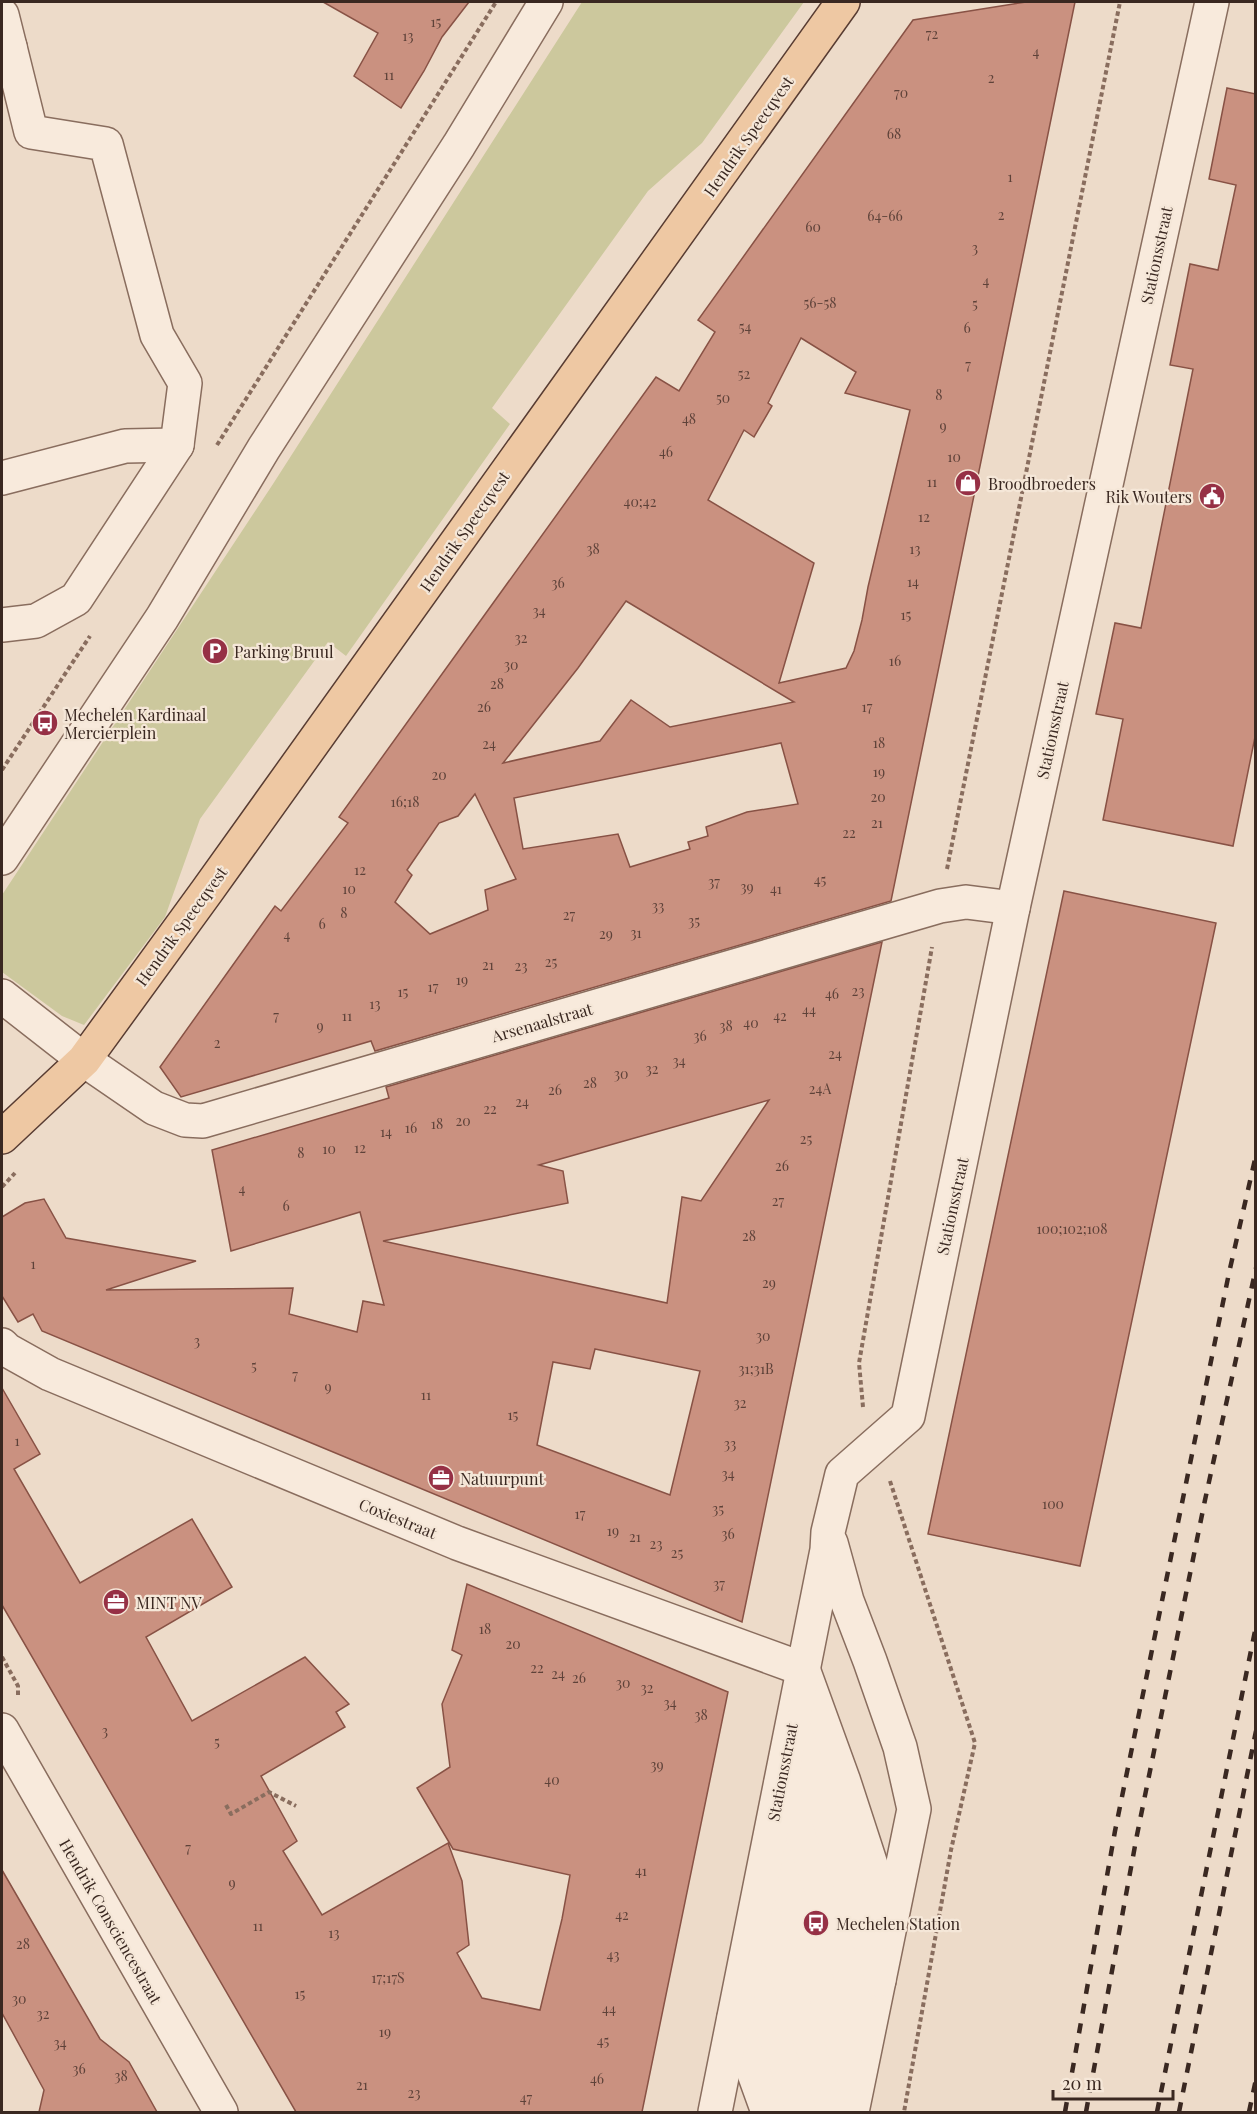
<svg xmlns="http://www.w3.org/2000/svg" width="1257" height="2114" font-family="'Playfair Display',serif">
<rect width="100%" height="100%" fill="#eddbc9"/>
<!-- green -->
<polygon fill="#ccc89d" points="582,2 804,2 702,143 648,191 492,408 510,424 346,656 328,642 200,819 165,917 84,1025 62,1016 2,972 2,895 273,484"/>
<!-- building -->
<g fill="#ca9180" stroke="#885245" stroke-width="1.5" fill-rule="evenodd">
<polygon points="323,2 469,2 442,37 424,71 401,108 354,76 378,33"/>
<path d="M 1026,2 L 1075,2 L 891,901 L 375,1051 L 371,1041 L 181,1097 L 160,1067 L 275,906 L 281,911 L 348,823 L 339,817 L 656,377 L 679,391 L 715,332 L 698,320 L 913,20 ZM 801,338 L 856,372 L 845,393 L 910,410 L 868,587 L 862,620 L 854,651 L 846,668 L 779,683 L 814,563 L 708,500 L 744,430 L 754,437 L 772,406 L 768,403 ZM 626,601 L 794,702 L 670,727 L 631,700 L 600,741 L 503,763 L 578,668 ZM 781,743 L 798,804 L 747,812 L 706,827 L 708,836 L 688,842 L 690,849 L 630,867 L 618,834 L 523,849 L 514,798 ZM 475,794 L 516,879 L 485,890 L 488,910 L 430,934 L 395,902 L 412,875 L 407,870 L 439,823 L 458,816 Z"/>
<polygon points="1227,88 1256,94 1256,732 1233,846 1103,820 1123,719 1096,714 1115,623 1141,628 1193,369 1170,365 1190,264 1218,270 1236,185 1209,179"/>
<polygon points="1064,891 1216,923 1080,1566 928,1534"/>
<path d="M 882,942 L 742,1622 L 42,1331 L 33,1314 L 18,1322 L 2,1296 L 2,1217 L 25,1203 L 44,1199 L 66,1238 L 196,1261 L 106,1290 L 293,1288 L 289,1314 L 357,1332 L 363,1301 L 384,1305 L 360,1212 L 231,1251 L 212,1150 L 389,1098 L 386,1087 ZM 769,1100 L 701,1201 L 682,1197 L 667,1303 L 383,1241 L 568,1203 L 563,1171 L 539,1165 ZM 595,1349 L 700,1371 L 670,1495 L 537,1445 L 553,1362 L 590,1369 Z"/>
<polygon points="2,1388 40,1454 14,1469 80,1583 192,1519 232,1587 146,1637 192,1721 305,1657 349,1704 336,1712 345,1727 261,1776 297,1841 283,1851 322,1915 448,1843 462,1881 469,1945 457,1953 482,1998 540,2010 562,1919 570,1875 453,1849 417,1788 450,1767 442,1704 462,1655 452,1650 467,1584 728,1692 642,2112 296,2112 2,1605"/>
<polygon points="2,1870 100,2039 129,2062 157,2112 39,2112 44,2090 2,2013"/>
</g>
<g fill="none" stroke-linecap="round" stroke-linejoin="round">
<defs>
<g id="minor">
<polyline points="2,15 10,47 2,60"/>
<polyline points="2,478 125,446 177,445"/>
<polyline points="2,625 36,621 76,599 177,445 185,383 157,335 106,144 31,132 10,47"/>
<polyline points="2,858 162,618 264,448 459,145 546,2"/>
<polyline points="2,996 84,1060 154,1108 185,1120 203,1121 940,906 966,902 1013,908"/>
<polyline points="2,1345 7,1350 50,1374 457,1543 803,1669"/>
<polyline points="831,1543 847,1601 870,1661 900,1747 914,1809 852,2112"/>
<polyline points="803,1669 844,1782 890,1923"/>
<polyline points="793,1724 879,1980"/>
<polyline points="2,1730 221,2112"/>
<polyline points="781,1783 866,2035"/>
<polyline points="770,1842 855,2094"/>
<polyline points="758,1901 831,2112"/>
<polyline points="746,1960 800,2112"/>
<polyline points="734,2018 768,2112"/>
<polyline points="715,2112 827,1550 828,1532 842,1474 908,1416 1013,908 1212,2"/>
</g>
<polyline id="major" points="2,1137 84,1060 207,891 843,2"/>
</defs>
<!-- minor casing -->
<use href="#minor" stroke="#896d5e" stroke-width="36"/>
<!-- major casing -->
<use href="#major" stroke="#583c32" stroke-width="36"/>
<!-- path -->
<g stroke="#896d5e" stroke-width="4" stroke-dasharray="4.5 3" stroke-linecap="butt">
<polyline points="217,445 496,2"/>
<polyline points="2,770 90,636"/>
<polyline points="947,869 1120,2"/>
<polyline points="2,1187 15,1173"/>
<polyline points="863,1407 859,1363 932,947"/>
<polyline points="890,1481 975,1743 951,1850 904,2112"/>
<polyline points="2,1657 18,1686 18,1698"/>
<polyline points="226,1805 231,1814 269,1792 296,1806"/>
</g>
<!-- minor -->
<use href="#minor" stroke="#f8eadc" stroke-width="33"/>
<!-- major -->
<use href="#major" stroke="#eec8a3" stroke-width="33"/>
<!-- rail -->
<g stroke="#3a2821" stroke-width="4.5" stroke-dasharray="10 10" stroke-linecap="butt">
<polyline points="1065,2112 1115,1831 1229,1273 1256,1155"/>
<polyline points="1086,2112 1137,1835 1205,1500 1256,1268"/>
<polyline points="1157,2112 1256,1626"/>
<polyline points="1179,2112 1256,1731"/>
<polyline points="1249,2112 1256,2079"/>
</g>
</g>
<!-- icons -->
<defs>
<symbol id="shop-disc" viewBox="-11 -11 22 22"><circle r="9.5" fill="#963045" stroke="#f5e7d8"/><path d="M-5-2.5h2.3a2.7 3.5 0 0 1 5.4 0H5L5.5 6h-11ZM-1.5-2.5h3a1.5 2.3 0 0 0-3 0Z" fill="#fff"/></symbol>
<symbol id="civic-disc" viewBox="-11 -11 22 22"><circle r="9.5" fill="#963045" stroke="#f5e7d8"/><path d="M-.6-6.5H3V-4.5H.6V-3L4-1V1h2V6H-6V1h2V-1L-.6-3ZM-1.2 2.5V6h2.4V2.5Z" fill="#fff"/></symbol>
<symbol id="parking-disc" viewBox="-11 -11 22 22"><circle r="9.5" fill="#963045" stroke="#f5e7d8"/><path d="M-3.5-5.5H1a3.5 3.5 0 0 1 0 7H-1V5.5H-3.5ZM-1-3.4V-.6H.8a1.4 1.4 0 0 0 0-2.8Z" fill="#fff"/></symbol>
<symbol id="bus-disc" viewBox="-11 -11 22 22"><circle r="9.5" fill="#963045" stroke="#f5e7d8"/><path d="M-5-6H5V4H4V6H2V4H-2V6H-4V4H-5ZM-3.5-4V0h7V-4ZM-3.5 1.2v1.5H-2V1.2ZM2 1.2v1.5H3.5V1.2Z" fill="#fff"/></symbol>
<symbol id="office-disc" viewBox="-11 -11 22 22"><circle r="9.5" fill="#963045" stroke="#f5e7d8"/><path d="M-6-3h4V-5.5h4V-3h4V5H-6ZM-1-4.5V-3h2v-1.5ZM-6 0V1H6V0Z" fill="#fff"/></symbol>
</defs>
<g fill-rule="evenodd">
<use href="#shop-disc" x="953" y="468" width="30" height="30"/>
<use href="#civic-disc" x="1197" y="481" width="30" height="30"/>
<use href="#parking-disc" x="200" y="636" width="30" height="30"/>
<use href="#bus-disc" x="30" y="708" width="30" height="30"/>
<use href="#office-disc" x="426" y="1463" width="30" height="30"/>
<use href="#office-disc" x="101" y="1587" width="30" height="30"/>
<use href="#bus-disc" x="801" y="1908" width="30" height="30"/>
</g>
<g text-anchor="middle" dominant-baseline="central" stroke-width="4.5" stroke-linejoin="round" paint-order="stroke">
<!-- number labels -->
<g font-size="14" fill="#5e4239">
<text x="436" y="21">15</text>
<text x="932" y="33">72</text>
<text x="408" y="35">13</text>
<text x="1036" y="51">4</text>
<text x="389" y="74">11</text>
<text x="991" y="77">2</text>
<text x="901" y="92">70</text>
<text x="894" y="133">68</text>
<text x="1010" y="176">1</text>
<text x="1001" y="214">2</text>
<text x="885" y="215">64-66</text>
<text x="813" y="226">60</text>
<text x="975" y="247">3</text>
<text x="986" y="280">4</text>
<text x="820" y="302">56-58</text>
<text x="975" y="303">5</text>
<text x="745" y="326">54</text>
<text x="967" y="327">6</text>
<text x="968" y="364">7</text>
<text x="744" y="373">52</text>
<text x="939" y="394">8</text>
<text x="723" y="397">50</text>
<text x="689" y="418">48</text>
<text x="943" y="425">9</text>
<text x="666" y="451">46</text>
<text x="954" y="456">10</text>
<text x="932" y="481">11</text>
<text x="640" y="501">40;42</text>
<text x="924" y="516">12</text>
<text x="593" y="548">38</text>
<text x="915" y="548">13</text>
<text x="913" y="581">14</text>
<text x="558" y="582">36</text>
<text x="539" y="610">34</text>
<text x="906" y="614">15</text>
<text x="521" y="637">32</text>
<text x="895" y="660">16</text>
<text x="511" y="664">30</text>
<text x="497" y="683">28</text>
<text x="484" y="706">26</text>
<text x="867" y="706">17</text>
<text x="879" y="742">18</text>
<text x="489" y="743">24</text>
<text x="879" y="771">19</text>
<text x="439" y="774">20</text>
<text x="878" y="796">20</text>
<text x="405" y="801">16;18</text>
<text x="877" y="822">21</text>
<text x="849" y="832">22</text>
<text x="360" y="869">12</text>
<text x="820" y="879">45</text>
<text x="714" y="881">37</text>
<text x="747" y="886">39</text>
<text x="349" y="888">10</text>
<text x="776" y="888">41</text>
<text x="658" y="905">33</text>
<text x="344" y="912">8</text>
<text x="569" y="914">27</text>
<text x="694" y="920">35</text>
<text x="322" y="923">6</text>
<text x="636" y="932">31</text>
<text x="606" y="933">29</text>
<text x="287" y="934">4</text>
<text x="551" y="961">25</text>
<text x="488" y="964">21</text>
<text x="521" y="965">23</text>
<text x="462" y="979">19</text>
<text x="433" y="986">17</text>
<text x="858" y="990">23</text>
<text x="403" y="991">15</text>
<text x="832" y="993">46</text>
<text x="375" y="1003">13</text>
<text x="809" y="1009">44</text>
<text x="276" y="1015">7</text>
<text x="347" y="1015">11</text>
<text x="780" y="1015">42</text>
<text x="751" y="1022">40</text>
<text x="320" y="1025">9</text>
<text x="726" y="1025">38</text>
<text x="700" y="1035">36</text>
<text x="217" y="1042">2</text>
<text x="835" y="1053">24</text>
<text x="679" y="1060">34</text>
<text x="652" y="1068">32</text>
<text x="621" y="1073">30</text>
<text x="590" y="1082">28</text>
<text x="820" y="1088">24A</text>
<text x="555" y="1089">26</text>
<text x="522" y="1101">24</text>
<text x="490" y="1108">22</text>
<text x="463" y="1120">20</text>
<text x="437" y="1123">18</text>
<text x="411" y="1127">16</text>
<text x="386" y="1131">14</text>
<text x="806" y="1138">25</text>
<text x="360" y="1147">12</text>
<text x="329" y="1148">10</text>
<text x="301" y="1152">8</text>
<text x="782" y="1165">26</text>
<text x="242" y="1188">4</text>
<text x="778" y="1200">27</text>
<text x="286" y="1205">6</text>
<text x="1072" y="1228">100;102;108</text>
<text x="749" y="1235">28</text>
<text x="33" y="1263">1</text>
<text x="769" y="1282">29</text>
<text x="763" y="1335">30</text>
<text x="197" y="1340">3</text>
<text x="254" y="1365">5</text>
<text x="756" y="1368">31;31B</text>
<text x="295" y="1374">7</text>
<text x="328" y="1386">9</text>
<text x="426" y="1394">11</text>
<text x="740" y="1402">32</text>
<text x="513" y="1414">15</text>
<text x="17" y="1440">1</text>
<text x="730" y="1443">33</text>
<text x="728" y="1473">34</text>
<text x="1053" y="1503">100</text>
<text x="718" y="1508">35</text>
<text x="580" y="1513">17</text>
<text x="613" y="1530">19</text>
<text x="728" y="1533">36</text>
<text x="635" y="1536">21</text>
<text x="656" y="1543">23</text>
<text x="677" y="1552">25</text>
<text x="719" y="1583">37</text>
<text x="485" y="1628">18</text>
<text x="513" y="1643">20</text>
<text x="537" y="1667">22</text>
<text x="558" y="1673">24</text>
<text x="579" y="1677">26</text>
<text x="623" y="1682">30</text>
<text x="647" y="1687">32</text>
<text x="670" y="1702">34</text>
<text x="701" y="1714">38</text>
<text x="105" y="1730">3</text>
<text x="217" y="1741">5</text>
<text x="657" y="1764">39</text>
<text x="552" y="1779">40</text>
<text x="188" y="1847">7</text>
<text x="641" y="1870">41</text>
<text x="232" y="1882">9</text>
<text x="622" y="1914">42</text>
<text x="258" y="1925">11</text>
<text x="334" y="1932">13</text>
<text x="23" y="1943">28</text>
<text x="613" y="1954">43</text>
<text x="388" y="1977">17;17S</text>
<text x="300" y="1993">15</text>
<text x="19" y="1998">30</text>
<text x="609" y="2008">44</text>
<text x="43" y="2013">32</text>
<text x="385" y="2031">19</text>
<text x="603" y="2040">45</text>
<text x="60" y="2042">34</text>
<text x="79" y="2068">36</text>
<text x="121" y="2075">38</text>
<text x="597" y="2078">46</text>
<text x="362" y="2084">21</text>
<text x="414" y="2092">23</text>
<text x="526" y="2097">47</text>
</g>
<!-- street labels -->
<g font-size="16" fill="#3a2821" stroke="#f5e7d8">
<text transform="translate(748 136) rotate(-55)">Hendrik Speecqvest</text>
<text transform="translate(1156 255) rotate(-78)">Stationsstraat</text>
<text transform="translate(464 531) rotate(-55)">Hendrik Speecqvest</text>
<text transform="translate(1052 730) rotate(-78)">Stationsstraat</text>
<text transform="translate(181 926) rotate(-54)">Hendrik Speecqvest</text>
<text transform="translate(542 1022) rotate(-16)">Arsenaalstraat</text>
<text transform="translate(952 1206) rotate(-78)">Stationsstraat</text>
<text transform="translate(398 1518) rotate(22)">Coxiestraat</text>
<text transform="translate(782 1772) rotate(-79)">Stationsstraat</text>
<text transform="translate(111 1921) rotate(60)">Hendrik Consciencestraat</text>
</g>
<!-- poi labels -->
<g font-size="16" fill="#3a2821" stroke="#f5e7d8" text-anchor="start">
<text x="988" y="483">Broodbroeders</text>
<text x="1192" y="496" text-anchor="end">Rik Wouters</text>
<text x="234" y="651">Parking Bruul</text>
<text x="64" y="714">Mechelen Kardinaal<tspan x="64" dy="18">Mercierplein</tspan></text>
<text x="460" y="1478">Natuurpunt</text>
<text x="136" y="1602">MINT NV</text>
<text x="836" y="1923">Mechelen Station</text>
</g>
</g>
<!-- border -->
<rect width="1257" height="2114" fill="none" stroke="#3a2821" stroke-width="6"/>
<!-- scale -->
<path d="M1053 2090v9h120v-9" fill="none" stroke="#3a2821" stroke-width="3"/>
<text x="1062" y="2090" font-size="18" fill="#3a2821" stroke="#f5e7d8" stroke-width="4.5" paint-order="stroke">20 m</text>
</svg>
